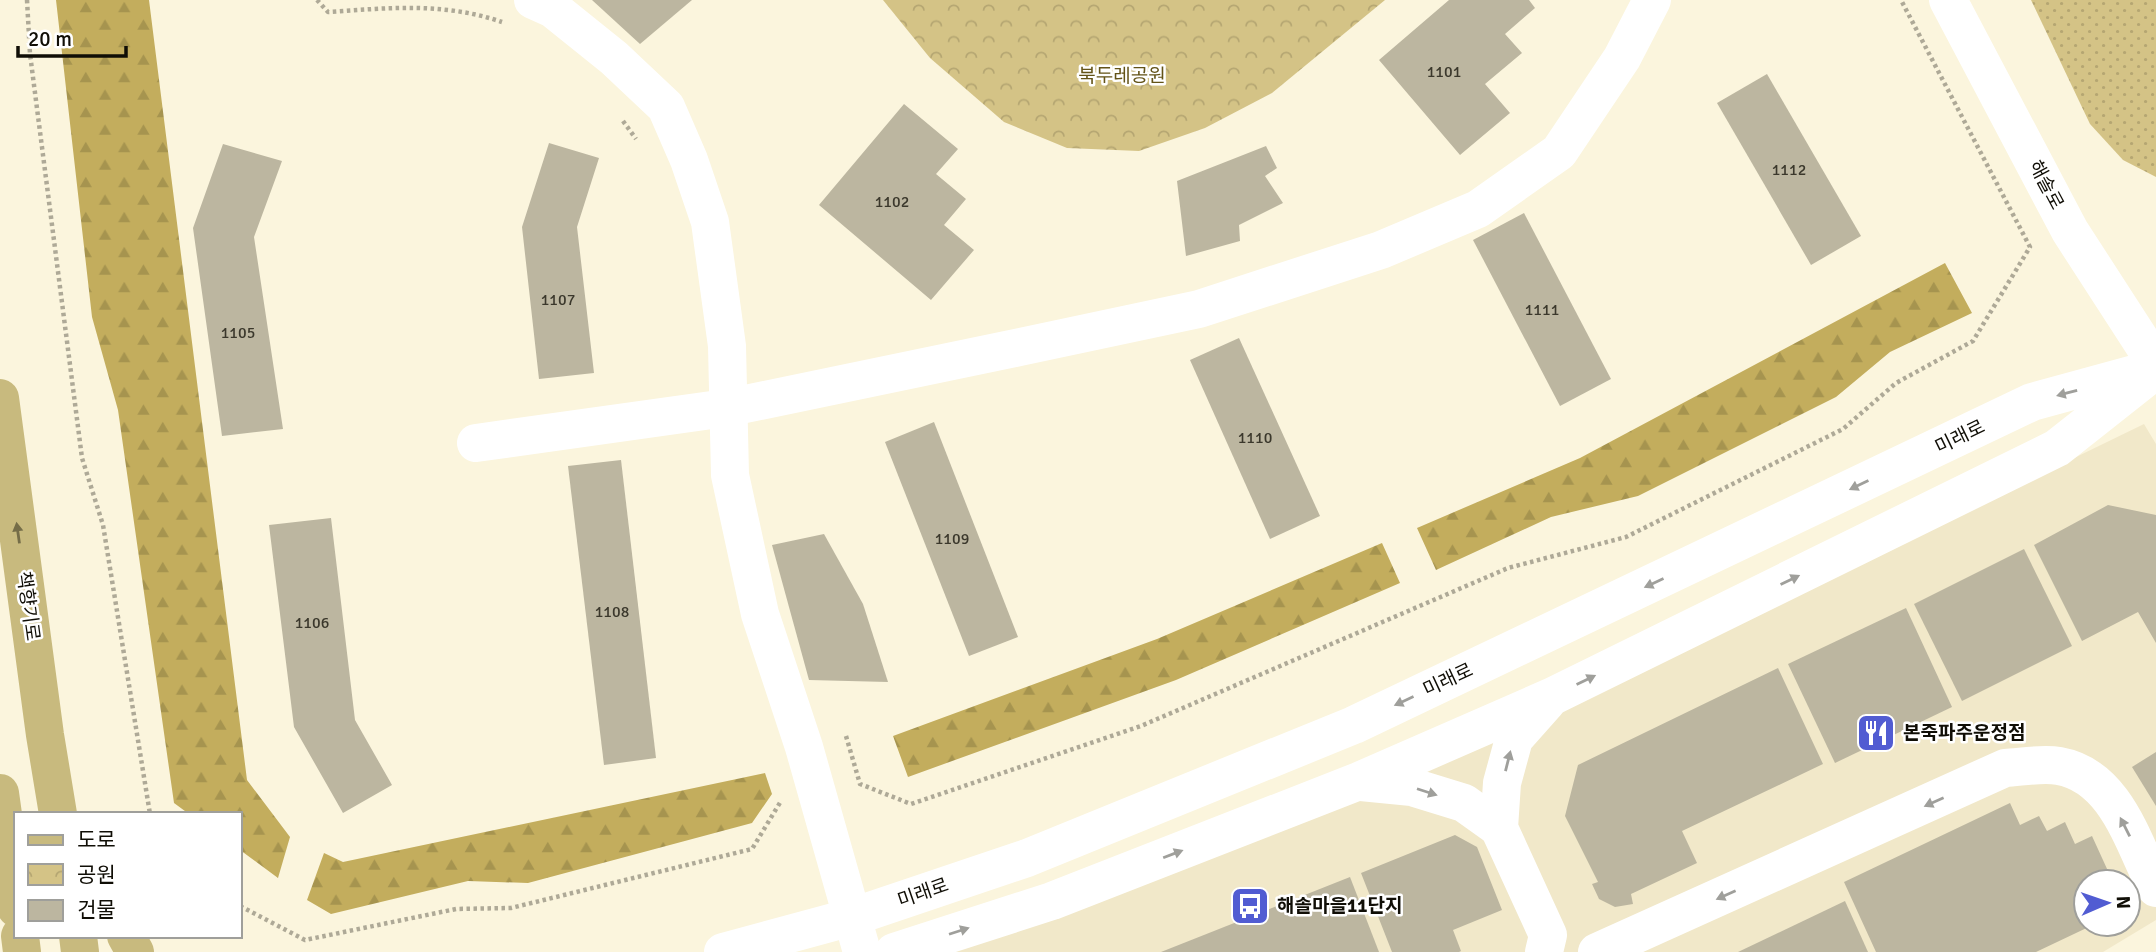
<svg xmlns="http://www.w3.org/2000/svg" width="2156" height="952" font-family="Signika,'Noto Sans KR',sans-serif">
<defs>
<pattern id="grass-dots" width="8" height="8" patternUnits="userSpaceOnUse" patternTransform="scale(1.75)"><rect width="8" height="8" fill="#d4c386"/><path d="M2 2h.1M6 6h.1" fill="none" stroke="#b5a672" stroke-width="1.8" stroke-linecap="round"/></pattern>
<pattern id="forest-firs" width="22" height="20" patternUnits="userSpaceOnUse" patternTransform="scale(1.75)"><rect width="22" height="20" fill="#c3ad5d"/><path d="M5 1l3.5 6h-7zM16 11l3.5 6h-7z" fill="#a6944f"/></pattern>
<pattern id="park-crowns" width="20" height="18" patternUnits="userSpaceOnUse" patternTransform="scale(1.75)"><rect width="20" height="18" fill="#d4c386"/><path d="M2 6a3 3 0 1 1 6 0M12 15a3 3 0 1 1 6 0" fill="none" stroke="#b5a672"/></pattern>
</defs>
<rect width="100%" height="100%" fill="#fbf5dd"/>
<!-- built -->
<path fill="#f1e8c9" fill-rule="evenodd" d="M 2144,424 L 2156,444 L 2156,920 L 2103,952 L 945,952 L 1474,750 ZM 2086,882 L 2128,882 L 2128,924 L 2086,924 Z"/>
<!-- grass -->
<polygon fill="url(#grass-dots)" points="2031,0 2156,0 2156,177 2123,160 2090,124"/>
<!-- forest -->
<g fill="url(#forest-firs)">
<polygon points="56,0 149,0 247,780 290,837 278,878 240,850 240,814 189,814 174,803 118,410 92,317"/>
<polygon points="1945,263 1972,313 1890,352 1836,397 1638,496 1551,517 1436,570 1417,528 1580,458"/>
<polygon points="1382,543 1400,583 1176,680 908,777 893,736 1157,639"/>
<polygon points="765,773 772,794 752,823 528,883 468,881 331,914 307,900 324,853 343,862"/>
</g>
<!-- park -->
<polygon fill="url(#park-crowns)" points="883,0 1385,0 1272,93 1205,128 1139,151 1067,148 1004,122 930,58"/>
<!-- building -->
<g fill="#bcb6a0">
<polygon points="592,0 692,0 640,44"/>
<polygon points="1449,0 1529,0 1535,8 1505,34 1522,53 1485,84 1510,113 1460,155 1379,60"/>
<polygon points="1767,74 1861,236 1811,265 1717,103"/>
<polygon points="904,104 958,149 936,174 966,199 944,225 974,250 931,300 819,205"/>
<polygon points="549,143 599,158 577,227 594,373 539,379 522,227"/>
<polygon points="223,144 282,161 254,237 283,429 222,436 193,228"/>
<polygon points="1266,146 1277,168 1265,176 1283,203 1239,225 1240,241 1186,256 1177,181"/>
<polygon points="1524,213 1611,379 1560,406 1473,240"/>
<polygon points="1239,338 1320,516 1270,539 1190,360"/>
<polygon points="934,422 1018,637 969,656 885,442"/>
<polygon points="621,460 656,758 604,765 568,466"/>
<polygon points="2108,505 2156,515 2156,643 2138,612 2082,641 2034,545"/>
<polygon points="331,518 355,720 392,785 343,813 294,727 269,525"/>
<polygon points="824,534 863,604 888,682 809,680 772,545"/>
<polygon points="2024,549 2072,646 1962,701 1914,604"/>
<polygon points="1906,608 1952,707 1835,763 1788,664"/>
<polygon points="1778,668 1823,764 1682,831 1697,863 1631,894 1633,904 1615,907 1599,899 1592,884 1598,882 1565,816 1578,765"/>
<polygon points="2156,752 2156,806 2132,767"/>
<polygon points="2010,803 2020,825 2039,816 2047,831 2065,822 2075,844 2092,836 2113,882 2086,882 2086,924 2095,924 2036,952 1876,952 1844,882"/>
<polygon points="1455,835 1477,847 1502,910 1453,930 1461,951 1459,952 1392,952 1361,873"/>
<polygon points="1350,877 1379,952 1161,952"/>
<polygon points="1845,901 1868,952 1738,952"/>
</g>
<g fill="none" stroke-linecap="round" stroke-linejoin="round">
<!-- path -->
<g stroke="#aea997" stroke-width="4.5" stroke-dasharray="3.5 3.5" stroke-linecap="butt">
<polyline points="27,0 30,54 82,458 103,525 150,814"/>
<path d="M 317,0 L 328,12 C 388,8 444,2 502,22"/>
<polyline points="623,121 636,139"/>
<polyline points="846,736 860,784 911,804 1141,726 1508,568 1626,537 1843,429 1896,383 1973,341 2030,247 1901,0"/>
<polyline points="240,906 305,940 456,909 511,908 752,849 781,801"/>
</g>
<!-- minor -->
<g stroke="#fff" stroke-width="38">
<polyline points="533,0 553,9 614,58 666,107 689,160 710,222 727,346 730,475 760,614 804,747 862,952"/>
<polyline points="1948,0 2070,231 2156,364"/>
<polyline points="476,443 726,408 1020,347 1199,309 1381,250 1478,209 1559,152 1622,58 1652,0"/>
<polyline points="1361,782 1412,787 1464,803 1499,828"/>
<polyline points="723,952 852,917 1027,858 1354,725 2032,402 2156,368"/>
<polyline points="894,952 1052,901 1359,781 1551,697 2057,448 2147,377"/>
<polyline points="1544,952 1548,935 1499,828 1502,783 1514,739 1546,703"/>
<path d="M 1597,952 L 2005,768 C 2022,767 2042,763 2059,766 C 2116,776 2133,843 2156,888"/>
</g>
<!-- major -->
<g stroke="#c8ba7e" stroke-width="38">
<polyline points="0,398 45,735 58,814"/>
<polyline points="0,793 16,908"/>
<polyline points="20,936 22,952"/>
<polyline points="78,936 80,952"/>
<polyline points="126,936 135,952"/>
</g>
</g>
<!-- one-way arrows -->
<defs><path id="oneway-solid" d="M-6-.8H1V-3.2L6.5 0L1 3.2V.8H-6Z" transform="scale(1.75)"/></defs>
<g fill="#9f9f9b">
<use href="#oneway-solid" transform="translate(2067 393) rotate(165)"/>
<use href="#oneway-solid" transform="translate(1859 485) rotate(154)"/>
<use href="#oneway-solid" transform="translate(1790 580) rotate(-26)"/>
<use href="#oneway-solid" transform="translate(1654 583) rotate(155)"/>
<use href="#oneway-solid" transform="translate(1586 680) rotate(-26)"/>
<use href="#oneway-solid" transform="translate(1404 701) rotate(155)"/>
<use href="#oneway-solid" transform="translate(1508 761) rotate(-76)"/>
<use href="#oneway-solid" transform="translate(1427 792) rotate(18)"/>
<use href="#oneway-solid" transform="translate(1934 802) rotate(156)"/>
<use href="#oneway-solid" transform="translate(2125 827) rotate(-117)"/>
<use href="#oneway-solid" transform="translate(1173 854) rotate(-21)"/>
<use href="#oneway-solid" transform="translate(1726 895) rotate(156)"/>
<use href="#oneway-solid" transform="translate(959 931) rotate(-18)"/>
</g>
<use fill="#756d48" href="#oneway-solid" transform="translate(18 533) rotate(-98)"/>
<!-- icons -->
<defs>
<symbol id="restaurant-square" viewBox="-11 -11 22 22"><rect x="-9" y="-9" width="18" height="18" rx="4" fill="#515cd2" stroke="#fff"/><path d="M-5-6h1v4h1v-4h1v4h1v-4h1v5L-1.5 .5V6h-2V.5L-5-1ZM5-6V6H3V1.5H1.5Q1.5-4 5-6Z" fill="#fff"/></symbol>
<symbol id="bus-square" viewBox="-11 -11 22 22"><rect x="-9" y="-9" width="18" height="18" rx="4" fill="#515cd2" stroke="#fff"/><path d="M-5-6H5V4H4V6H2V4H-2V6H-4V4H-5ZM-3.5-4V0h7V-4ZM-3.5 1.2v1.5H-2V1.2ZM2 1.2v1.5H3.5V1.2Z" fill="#fff"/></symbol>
</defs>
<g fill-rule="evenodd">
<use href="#restaurant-square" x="1854" y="711" width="44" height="44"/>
<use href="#bus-square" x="1228" y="884" width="44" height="44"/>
</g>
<g text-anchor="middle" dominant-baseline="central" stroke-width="5" stroke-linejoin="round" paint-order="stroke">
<!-- number labels -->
<g font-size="16" fill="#3b382c">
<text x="1444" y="72">1101</text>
<text x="1789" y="170">1112</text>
<text x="892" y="202">1102</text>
<text x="558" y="300">1107</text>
<text x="1542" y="310">1111</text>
<text x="238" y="333">1105</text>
<text x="1255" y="438">1110</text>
<text x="952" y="539">1109</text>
<text x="612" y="612">1108</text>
<text x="312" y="623">1106</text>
</g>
<!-- park labels -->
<g font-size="19" fill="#635317" stroke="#fff">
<text x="1122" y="76">북두레공원</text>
</g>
<!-- street labels -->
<g font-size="19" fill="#100e06" stroke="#fff">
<text transform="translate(2046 185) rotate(62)">해솔로</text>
<text transform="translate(1960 437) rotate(-26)">미래로</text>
<text transform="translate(28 606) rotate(82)">책향기로</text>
<text transform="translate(1448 680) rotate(-25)">미래로</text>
<text transform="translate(923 893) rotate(-19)">미래로</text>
</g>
<!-- poi labels -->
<g font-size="19" font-weight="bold" fill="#100e06" stroke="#fff" text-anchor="start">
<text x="1903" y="733">본죽파주운정점</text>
<text x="1277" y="906">해솔마을11단지</text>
</g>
</g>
<!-- legend -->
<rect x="14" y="812" width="228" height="126" fill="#ffffff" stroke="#9f9f9b" stroke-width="2"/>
<rect x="28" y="835" width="35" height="10" fill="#c8ba7e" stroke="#9f9f9b" stroke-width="2"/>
<text x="77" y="847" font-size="21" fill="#100e06">도로</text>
<rect x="28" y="864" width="35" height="21" fill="url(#park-crowns)" stroke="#9f9f9b" stroke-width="2"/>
<text x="77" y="882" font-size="21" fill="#100e06">공원</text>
<rect x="28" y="900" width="35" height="21" fill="#bcb6a0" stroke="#9f9f9b" stroke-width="2"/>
<text x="77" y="917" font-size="21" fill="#100e06">건물</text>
<!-- north arrow -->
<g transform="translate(2107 903) rotate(88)"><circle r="33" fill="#ffffff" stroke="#9f9f9b" stroke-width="2"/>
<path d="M0-5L12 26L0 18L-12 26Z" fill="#515cd2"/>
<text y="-10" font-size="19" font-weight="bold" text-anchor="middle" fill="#100e06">N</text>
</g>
<!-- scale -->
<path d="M18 46v10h108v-10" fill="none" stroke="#100e06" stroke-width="3.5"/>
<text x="28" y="46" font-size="21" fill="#100e06" stroke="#ffffff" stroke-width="5" paint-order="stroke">20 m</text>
</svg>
